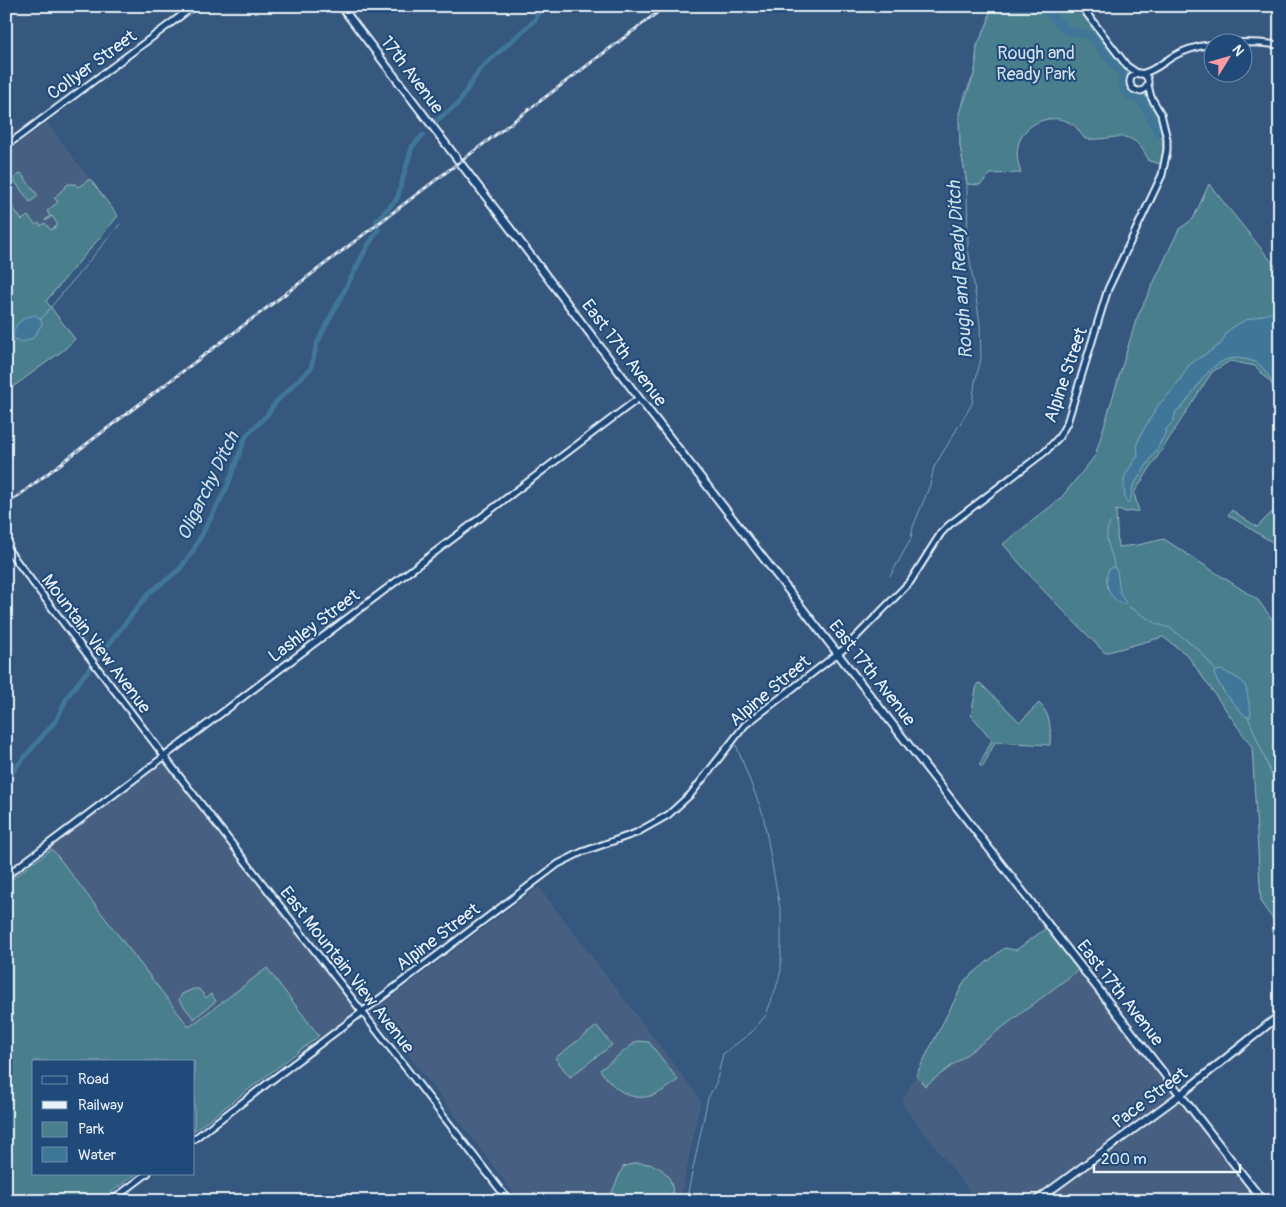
<svg xmlns="http://www.w3.org/2000/svg" width="1286" height="1207" font-family="Pangolin,sans-serif">
<rect width="100%" height="100%" fill="#36577e"/>
<filter id="ink" filterUnits="userSpaceOnUse"><feTurbulence type="fractalNoise" baseFrequency=".02" numOctaves="2"/><feDisplacementMap in="SourceGraphic" scale="10" xChannelSelector="R" yChannelSelector="G"/><feConvolveMatrix kernelMatrix="1 2 1 2 8 2 1 2 1" color-interpolation-filters="sRGB"/></filter>
<g filter="url(#ink)">
<!-- built -->
<g fill="#466081">
<polygon points="47,123 118,216 41,308 6,288 6,153"/>
<polygon points="164,756 362,1012 323,1041 267,968 189,1028 48,844"/>
<polygon points="539,887 701,1100 680,1201 520,1201 374,1010"/>
<polygon points="1081,968 1263,1201 977,1201 901,1103 916,1075 925,1086"/>
</g>
<!-- green -->
<g fill="#4a7f8d" stroke="#99b8c2">
<path d="M 991,6 L 1077,6 C 1092,27 1113,49 1126,71 C 1130,77 1126,84 1131,89 C 1134,94 1140,92 1145,95 C 1162,107 1165,146 1161,164 L 1149,161 C 1131,123 1115,142 1085,139 C 1081,134 1077,127 1072,124 C 1052,111 1023,123 1018,146 C 1016,155 1018,164 1021,173 L 991,174 L 980,185 L 967,184 L 960,146 L 959,115 L 975,72 L 977,46 L 988,22 Z"/>
<polygon points="21,173 38,196 30,202 13,179"/>
<polygon points="90,179 118,216 46,301 75,339 65,349 6,392 6,213 13,208 22,220 28,216 36,225 39,223 41,226 45,223 51,230 58,225 52,216 46,221 45,220 50,216 47,211 58,202 54,198 68,184 75,184 78,187"/>
<polygon points="1209,184 1280,272 1280,400 1271,383 1255,366 1230,361 1212,372 1134,493 1139,511 1125,512 1116,510 1118,547 1138,545 1164,539 1258,600 1280,630 1280,925 1275,922 1261,903 1252,747 1187,655 1163,637 1105,653 1039,586 1003,544 1060,499 1095,456 1136,320 1179,229 1193,219"/>
<polygon points="1280,504 1280,547 1228,515 1232,510 1257,527"/>
<path d="M 980,683 L 1020,722 L 1039,703 C 1051,715 1051,728 1050,745 L 995,742 L 983,767 L 979,765 L 992,740 L 971,715 L 977,684 Z"/>
<polygon points="52,849 189,1027 267,968 319,1036 194,1131 194,1061 34,1061 34,1173 137,1173 100,1201 6,1201 6,883"/>
<polygon points="1049,926 1081,968 925,1086 916,1075 965,980 1004,948 1016,950"/>
<polygon points="193,989 199,989 206,998 211,994 216,1001 194,1019 179,1000 182,994"/>
<polygon points="597,1026 612,1045 570,1077 555,1058"/>
<path d="M 637,1041 L 649,1042 L 678,1080 C 647,1106 624,1103 600,1070 Z"/>
<path d="M 635,1163 C 660,1162 676,1175 672,1201 L 608,1201 L 623,1167 Z"/>
</g>
<!-- water -->
<g fill="#3f7799" stroke="#83a8bf">
<path d="M 1277,311 L 1280,312 L 1280,392 C 1271,384 1268,372 1259,364 C 1254,361 1250,360 1244,359 C 1213,352 1199,387 1182,407 L 1176,411 L 1173,422 L 1166,429 L 1165,434 L 1156,451 L 1133,486 L 1130,501 L 1127,503 C 1124,499 1123,480 1125,476 C 1127,470 1132,467 1133,462 L 1138,456 L 1137,444 L 1141,434 L 1159,404 L 1173,390 L 1190,364 L 1221,344 L 1227,332 L 1234,326 L 1246,320 Z"/>
<path d="M 35,315 L 41,319 L 42,324 L 33,338 L 23,342 L 14,339 C 11,326 22,317 35,315 Z"/>
<path d="M 1114,567 L 1117,571 L 1120,593 L 1125,602 L 1124,605 C 1109,599 1103,583 1109,569 Z"/>
<path d="M 1221,670 C 1252,684 1244,683 1251,713 L 1250,717 L 1245,716 L 1224,692 L 1214,675 L 1216,671 Z"/>
</g>
<g fill="none" stroke-linecap="round" stroke-linejoin="round">
<!-- stream -->
<g stroke="#83a8bf" stroke-width="1">
<polyline points="41,319 120,224"/>
<polyline points="6,340 7,339"/>
<path d="M 1110,523 C 1101,541 1113,549 1114,567"/>
<polyline points="890,576 911,539 913,527 930,485 934,467 972,404 975,382 981,359 980,323 968,248 967,184 960,146 959,119 965,94 975,72 977,46 988,22 991,6"/>
<polyline points="1129,607 1157,624 1170,628 1189,642 1201,652 1216,671"/>
<polyline points="1248,717 1272,776 1273,817 1280,827"/>
<polyline points="687,1197 708,1098 716,1083 723,1054 753,1031 766,1015 776,988 781,970 781,914 763,814 736,745"/>
</g>
<!-- canal -->
<g stroke="#3f7799" stroke-width="5">
<polyline points="436,121 458,104 479,70 535,20 542,6"/>
<polyline points="98,658 149,593 179,570 193,551 227,487 246,436 267,415 276,402 311,368 317,343 367,247 378,230 376,221 397,199 412,147 423,135"/>
<polyline points="6,783 16,767 57,719 67,697 89,669"/>
</g>
<!-- river -->
<g stroke="#3f7799" stroke-width="9">
<polyline points="1039,6 1051,15 1067,31"/>
<polyline points="1071,31 1085,34 1092,37 1122,74 1124,90"/>
<polyline points="1128,95 1142,101 1158,132"/>
</g>
<defs>
<g id="minor">
<polyline points="1081,6 1127,66 1139,74"/>
<polyline points="1222,42 1260,43 1280,45"/>
<circle cx="1139" cy="82" r="9"/>
<path d="M 1141,74 C 1154,71 1161,64 1172,57 C 1185,49 1199,46 1214,44"/>
<polyline points="6,146 194,6"/>
<polyline points="6,547 180,777 509,1201"/>
<polyline points="6,876 639,398"/>
<polyline points="194,1139 558,864 582,852 636,833 668,815 691,794 745,725 845,648 910,582 941,533 949,525 1046,451 1059,437 1067,423 1108,289 1162,175 1167,150 1167,139 1161,114 1151,97 1148,85"/>
<polyline points="111,1201 148,1173"/>
</g>
<g id="major">
<polyline points="341,6 639,398 1263,1201"/>
<polyline points="1036,1201 1180,1095 1280,1015"/>
</g>
</defs>
<!-- minor casing -->
<use href="#minor" stroke="#e8f1f8" stroke-width="9"/>
<!-- major casing -->
<use href="#major" stroke="#e8f1f8" stroke-width="10"/>
<!-- minor -->
<use href="#minor" stroke="#1f4a7a" stroke-width="5"/>
<!-- major -->
<use href="#major" stroke="#1f4a7a" stroke-width="6"/>
<defs>
<polyline id="rail" points="6,505 666,6"/>
</defs>
<!-- rail casing -->
<use href="#rail" stroke="#e8f1f8" stroke-width="3"/>
<!-- rail -->
<use href="#rail" stroke="#1f4a7a" stroke-width="1" stroke-dasharray="4" stroke-linecap="butt"/>
</g>
</g>
<g text-anchor="middle" dominant-baseline="central" stroke-width="4" stroke-linejoin="round" paint-order="stroke">
<!-- park labels -->
<g font-size="18" fill="#d0e0e8" stroke="#1f4a7a">
<text x="1036" y="53">Rough and<tspan x="1036" dy="21">Ready Park</tspan></text>
</g>
<!-- street labels -->
<g font-size="18" fill="#e8f1f8" stroke="#1f4a7a">
<text transform="translate(92 65) rotate(-36)">Collyer Street</text>
<text transform="translate(412 75) rotate(53)">17th Avenue</text>
<text transform="translate(624 353) rotate(53)">East 17th Avenue</text>
<text transform="translate(1066 375) rotate(-71)">Alpine Street</text>
<text transform="translate(314 626) rotate(-37)">Lashley Street</text>
<text transform="translate(96 644) rotate(53)">Mountain View Avenue</text>
<text transform="translate(872 673) rotate(52)">East 17th Avenue</text>
<text transform="translate(770 691) rotate(-40)">Alpine Street</text>
<text transform="translate(438 937) rotate(-37)">Alpine Street</text>
<text transform="translate(347 970) rotate(52)">East Mountain View Avenue</text>
<text transform="translate(1120 993) rotate(52)">East 17th Avenue</text>
<text transform="translate(1150 1098) rotate(-37)">Pace Street</text>
</g>
<!-- water labels -->
<g font-size="19" font-style="italic" fill="#cfdfea" stroke="#1f4a7a">
<text transform="translate(960 270) rotate(-94)">Rough and Ready Ditch</text>
<text transform="translate(208 486) rotate(-64)">Oligarchy Ditch</text>
</g>
</g>
<!-- margin -->
<rect width="1286" height="1207" fill="none" stroke="#1f4a7a" stroke-width="25"/>
<rect x="12" y="12" width="1261" height="1182" fill="none" stroke="#e8f1f8" stroke-width="2" filter="url(#ink)"/>
<!-- legend -->
<rect x="32" y="1060" width="162" height="115" fill="#1f4a7a" stroke="#6f8dac"/>
<rect x="42" y="1076" width="25" height="8" fill="#1f4a7a" stroke="#6f8dac"/>
<text x="78" y="1084" font-size="15" fill="#e8f1f8">Road</text>
<rect x="42" y="1101" width="25" height="8" fill="#e8f1f8" stroke="#6f8dac"/>
<text x="78" y="1110" font-size="15" fill="#e8f1f8">Railway</text>
<rect x="42" y="1122" width="25" height="15" fill="#4a7f8d" stroke="#6f8dac"/>
<text x="78" y="1134" font-size="15" fill="#e8f1f8">Park</text>
<rect x="42" y="1147" width="25" height="15" fill="#3f7799" stroke="#6f8dac"/>
<text x="78" y="1160" font-size="15" fill="#e8f1f8">Water</text>
<!-- north arrow -->
<g transform="translate(1228 58) rotate(53)"><circle r="24" fill="#1f4a7a" stroke="#6f8dac"/>
<path d="M0-4L9 19L0 12L-9 19Z" fill="#ff9aa2"/>
<text y="-8" font-size="14" font-weight="bold" text-anchor="middle" fill="#e8f1f8">N</text>
</g>
<!-- scale -->
<path d="M1094 1164v8h146v-8" fill="none" stroke="#e8f1f8" stroke-width="2.5"/>
<text x="1101" y="1164" font-size="15" fill="#e8f1f8" stroke="#1f4a7a" stroke-width="4" paint-order="stroke">200 m</text>
</svg>
